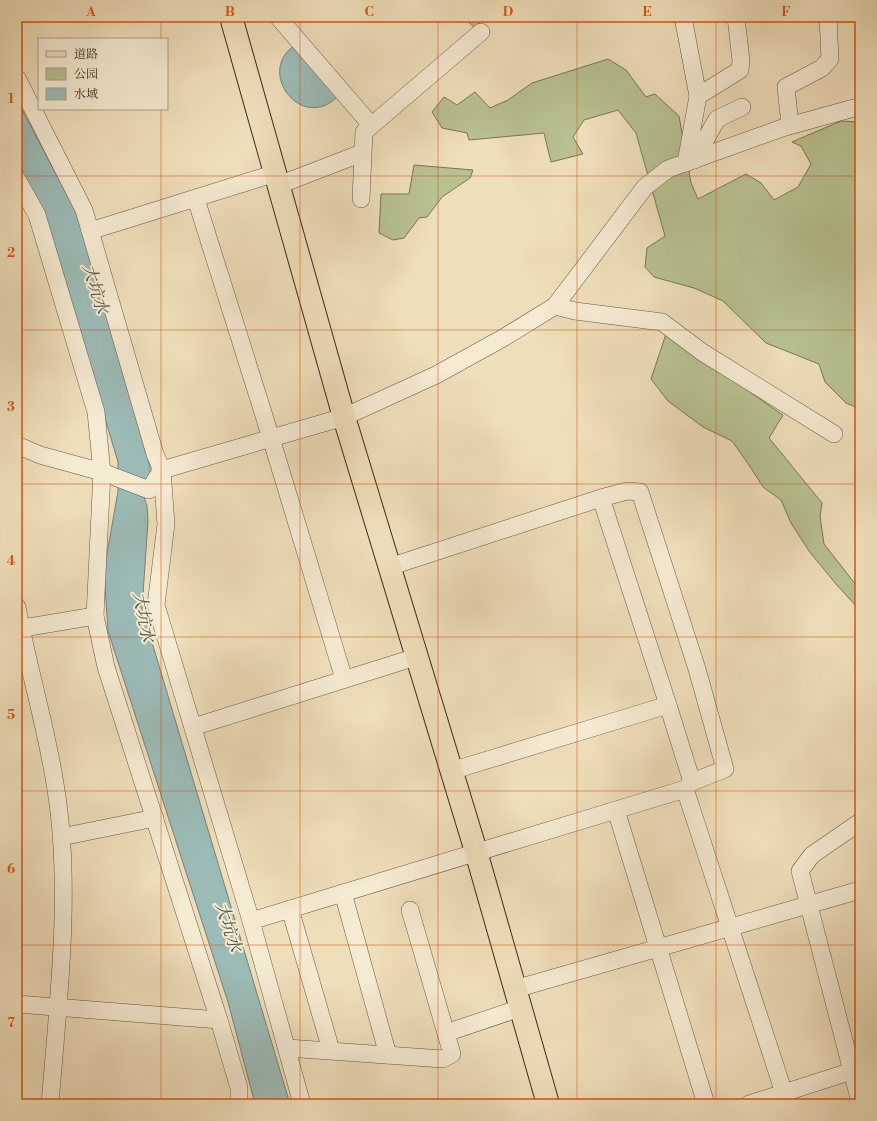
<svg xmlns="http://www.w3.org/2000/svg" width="877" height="1121" font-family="'Libre Bodoni','Noto Serif SC',serif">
<rect width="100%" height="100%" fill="#efdeba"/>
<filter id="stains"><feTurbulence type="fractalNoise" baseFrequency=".005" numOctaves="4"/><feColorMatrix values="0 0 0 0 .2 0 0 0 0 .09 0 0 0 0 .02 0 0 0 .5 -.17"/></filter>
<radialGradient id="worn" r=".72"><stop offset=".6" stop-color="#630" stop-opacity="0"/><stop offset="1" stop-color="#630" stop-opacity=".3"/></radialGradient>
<!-- green -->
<g fill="#b8c190" stroke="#787658">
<polygon points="463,17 482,17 476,29"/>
<polygon points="608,59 626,70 646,97 655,94 679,116 691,183 698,199 746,174 761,183 774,200 798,187 811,164 801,146 792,142 841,121 860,122 860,409 846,403 825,382 819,364 766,343 723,301 694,288 654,277 645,267 647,248 665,236 636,133 618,110 584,120 573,137 583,154 551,162 544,133 469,140 467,133 442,128 432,112 444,97 457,105 475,92 490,108 508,100 532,83"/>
<polygon points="414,165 473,170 470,178 442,197 427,217 419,218 404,238 393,240 379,233 381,194 409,194"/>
<polygon points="666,334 783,415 769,438 822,503 820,517 824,544 860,590 860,613 857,607 836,584 809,551 791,523 781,500 763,487 749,465 732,441 703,427 668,401 651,379"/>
</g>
<!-- water -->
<g fill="#9cbbb7" stroke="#74827a">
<path d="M 294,46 L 340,94 C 304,135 255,73 294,46 Z"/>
<polygon points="17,100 77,214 139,427 150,467 150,478 145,483 144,497 147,506 148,521 142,609 290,1104 255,1104 228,1002 108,631 104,571 118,491 118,462 45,217 17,161"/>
</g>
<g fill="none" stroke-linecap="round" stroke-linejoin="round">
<defs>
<g id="minor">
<polyline points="278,17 371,125"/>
<polyline points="683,17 698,96"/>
<polyline points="17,78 84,210 155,454 162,470 166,524 156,605 251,921 302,1104"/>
<polyline points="790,125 786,87 822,68 830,59 828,17"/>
<polyline points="694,160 717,119 742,107"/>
<polyline points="686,163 698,96 740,70 741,61 736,17"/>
<polyline points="17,179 37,215 96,412 102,472 95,616 106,667 219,1020 239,1088 239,1104"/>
<polyline points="279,185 362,153"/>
<polyline points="196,199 271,438 344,679"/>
<polyline points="361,199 364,132 481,32"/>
<polyline points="90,231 276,173"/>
<polyline points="555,306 575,311 662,322 702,352 834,434"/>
<polyline points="17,445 40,455 102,472 149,490 162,470 344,417 436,375 503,338 555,306 645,187 668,169 785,127 854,108"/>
<polyline points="389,567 601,498 627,491 640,492 697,669 725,769 692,782"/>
<path d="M 17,607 C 28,668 47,729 56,790 C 72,890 58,1004 50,1104"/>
<polyline points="17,629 95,616"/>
<polyline points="668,705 692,782 685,789"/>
<polyline points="193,727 416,657"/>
<polyline points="451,771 668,705 601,498"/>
<polyline points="616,810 706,1104"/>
<polyline points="860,822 812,855 800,871 860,1102"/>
<polyline points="61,837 155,818"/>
<polyline points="343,893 388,1055"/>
<polyline points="290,909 331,1050"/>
<polyline points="251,921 685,789 784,1093"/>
<polyline points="515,989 860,890"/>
<polyline points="17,1004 219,1020"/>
<polyline points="446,1033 520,1008"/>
<polyline points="287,1048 443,1059 452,1054 410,910"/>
<polyline points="749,1104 852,1071"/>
</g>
<polyline id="major" points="231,17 344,417 475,848 548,1104"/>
</defs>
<!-- minor casing -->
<use href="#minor" stroke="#655846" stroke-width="18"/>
<!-- major casing -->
<use href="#major" stroke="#372c1f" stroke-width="24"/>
<!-- minor -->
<use href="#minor" stroke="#f5ead2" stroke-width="17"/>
<!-- major -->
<use href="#major" stroke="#efdeba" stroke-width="22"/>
</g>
<!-- grid -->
<path fill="none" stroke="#d6540e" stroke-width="1" stroke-opacity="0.55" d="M 161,17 L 161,39M 300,17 L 300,1104M 438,17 L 438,1104M 577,17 L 577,1104M 716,17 L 716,1104M 161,109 L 161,1104M 17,176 L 860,176M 17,330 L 860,330M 17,484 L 860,484M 17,637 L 860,637M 17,791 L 860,791M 17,945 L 860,945"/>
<g text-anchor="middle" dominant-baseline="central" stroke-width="4" stroke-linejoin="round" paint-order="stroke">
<!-- water labels -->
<g font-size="17" font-style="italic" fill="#505045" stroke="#f5ead2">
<text transform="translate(95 289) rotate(73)">大坑水</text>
<text transform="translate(143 617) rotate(79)">大坑水</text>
<text transform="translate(228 927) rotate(72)">大坑水</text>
</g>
</g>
<!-- margin -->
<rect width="877" height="1121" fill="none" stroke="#efdeba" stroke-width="44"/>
<!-- legend -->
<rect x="38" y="38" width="130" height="72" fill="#f5ead2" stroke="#a99e8a"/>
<rect x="46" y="51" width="20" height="6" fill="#efdeba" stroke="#a99e8a"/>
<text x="74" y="58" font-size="12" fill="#372c1f">道路</text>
<rect x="46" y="68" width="20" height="12" fill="#b8c190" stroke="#a99e8a"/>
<text x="74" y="78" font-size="12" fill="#372c1f">公园</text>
<rect x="46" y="88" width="20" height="12" fill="#9cbbb7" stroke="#a99e8a"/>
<text x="74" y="98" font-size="12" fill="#372c1f">水域</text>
<rect x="22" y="22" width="833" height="1077" fill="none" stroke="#d6540e" stroke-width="1.5"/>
<g font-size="13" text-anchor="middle" font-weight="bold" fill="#d6540e">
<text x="91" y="16">A</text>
<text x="230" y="16">B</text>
<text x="369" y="16">C</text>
<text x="508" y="16">D</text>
<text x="647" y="16">E</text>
<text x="786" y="16">F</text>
<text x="11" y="103">1</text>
<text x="11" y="257">2</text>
<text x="11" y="411">3</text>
<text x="11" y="565">4</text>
<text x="11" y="719">5</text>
<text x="11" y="873">6</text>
<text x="11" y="1027">7</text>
</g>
<rect width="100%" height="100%" filter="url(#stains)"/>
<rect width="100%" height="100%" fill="url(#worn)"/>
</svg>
